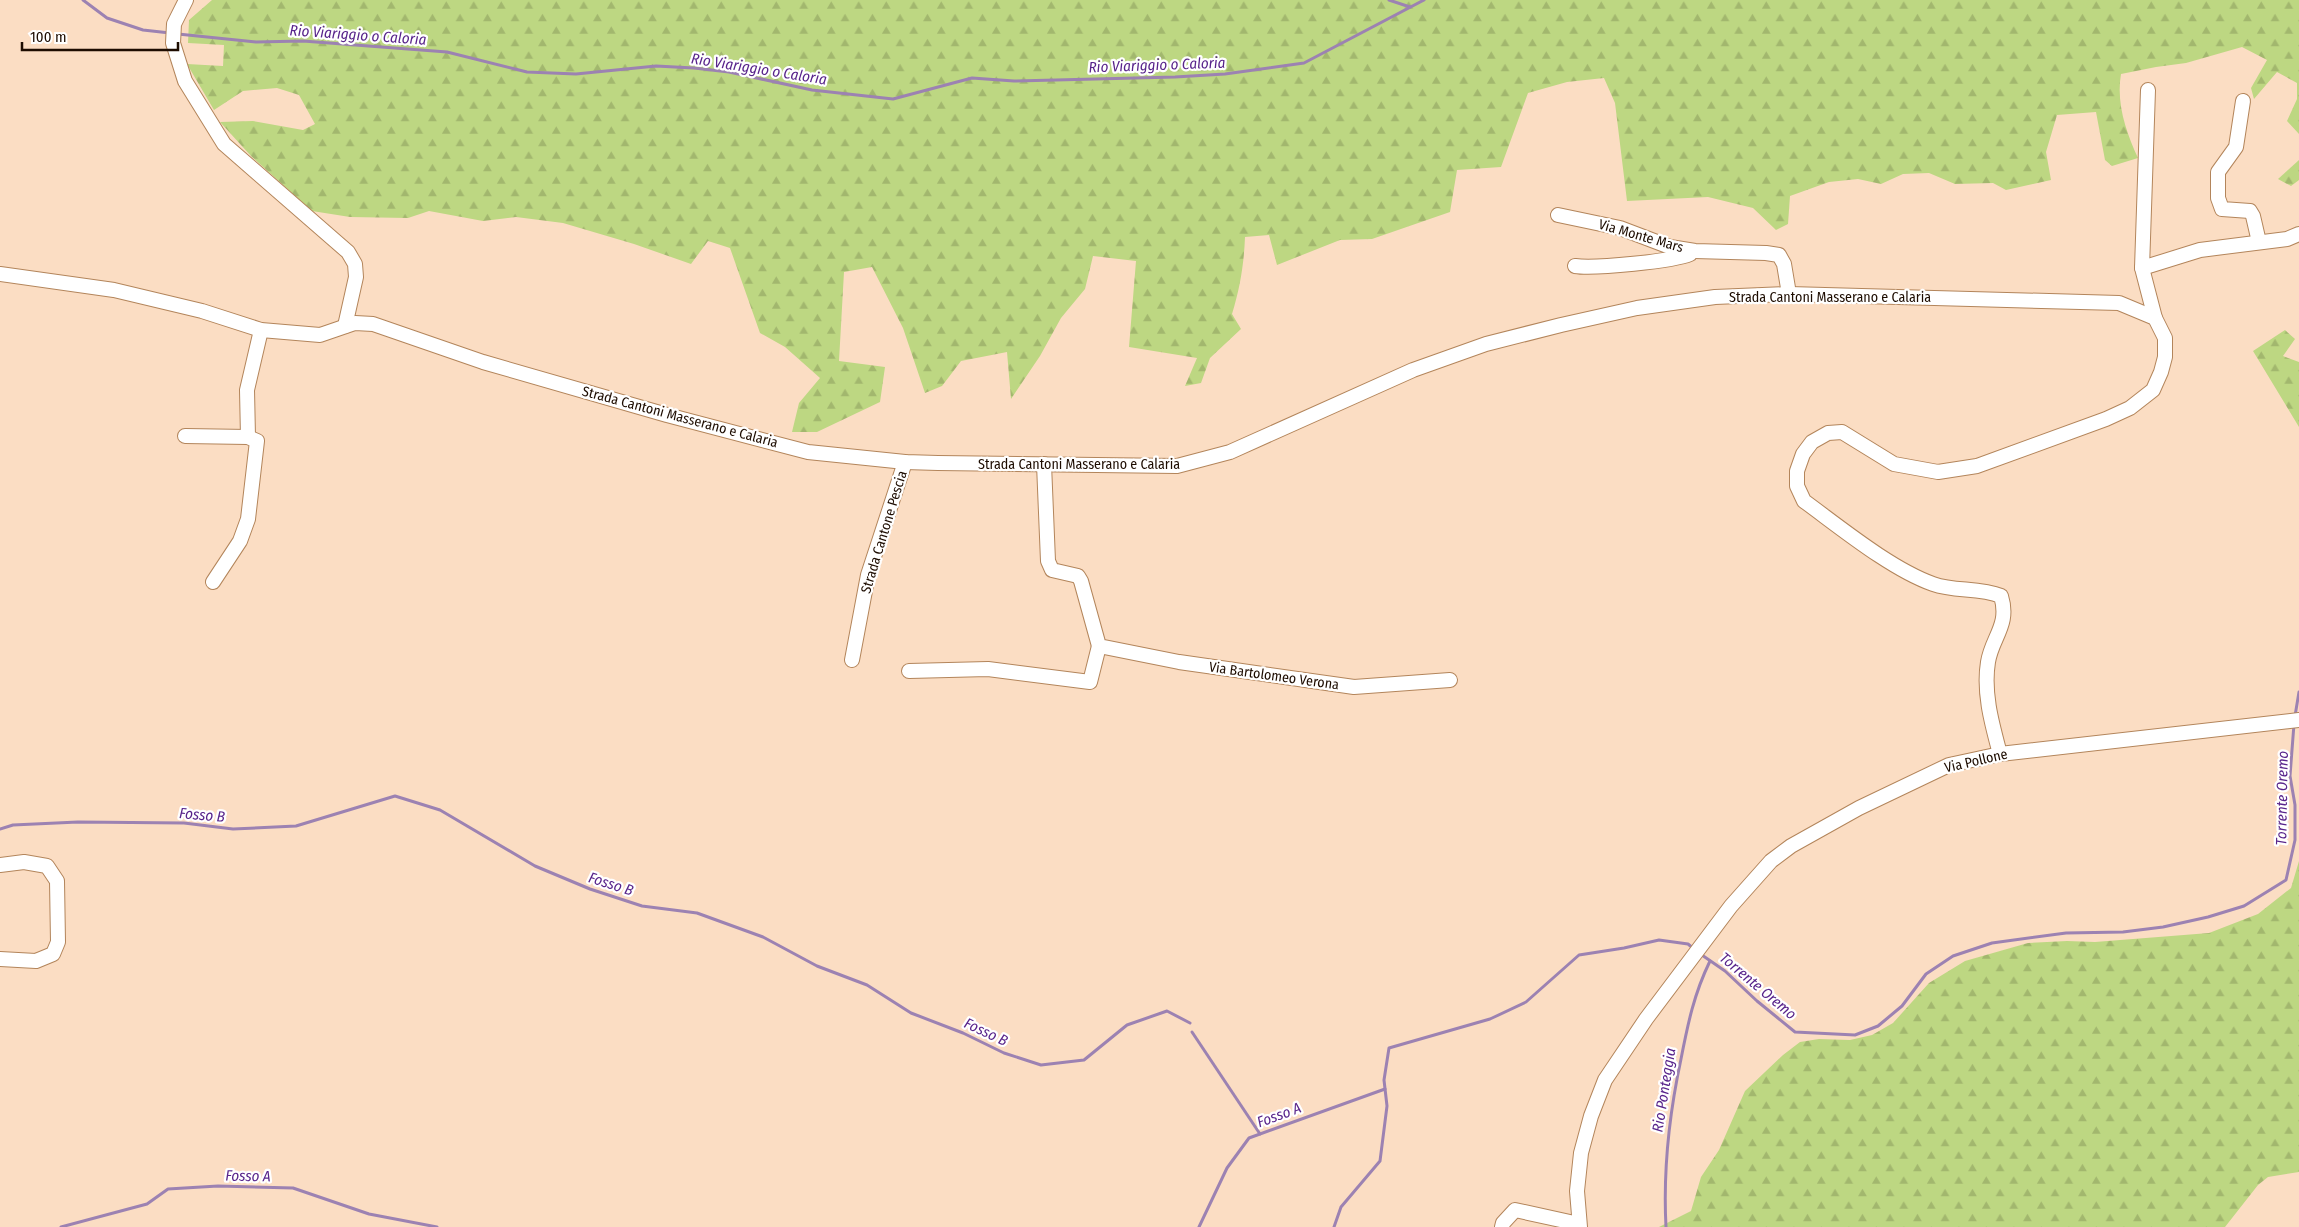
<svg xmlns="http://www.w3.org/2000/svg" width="2299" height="1227" font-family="'Fira Sans Condensed',sans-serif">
<defs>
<pattern id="forest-firs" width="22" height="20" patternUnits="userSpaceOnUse" patternTransform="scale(1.25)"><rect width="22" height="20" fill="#bdd782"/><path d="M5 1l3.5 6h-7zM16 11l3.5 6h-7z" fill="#a2b76e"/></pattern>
</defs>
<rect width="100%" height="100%" fill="#fbddc3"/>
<!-- forest -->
<g fill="url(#forest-firs)">
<path d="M 212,0 L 2299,0 L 2299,134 L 2287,121 L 2297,99 L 2297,83 L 2277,72 L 2254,99 L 2251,88 L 2267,60 L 2242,47 L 2186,63 L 2156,67 L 2121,74 C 2116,103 2126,132 2138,158 L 2112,166 L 2105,160 L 2096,112 L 2057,115 L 2046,152 L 2051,180 L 2006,190 L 1993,183 L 1955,184 L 1929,173 L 1903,174 L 1881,184 L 1858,179 L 1829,182 L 1790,196 L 1788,224 L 1776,230 L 1753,208 L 1708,197 L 1627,201 L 1615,103 L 1604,78 L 1567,82 L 1528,93 L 1501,167 L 1457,170 L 1450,212 L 1372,239 L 1340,240 L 1277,265 L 1269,235 L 1245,237 C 1244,264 1240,288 1232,314 L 1241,329 L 1210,358 L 1201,383 L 1185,386 L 1197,358 L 1129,347 L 1136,261 L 1093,256 L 1085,289 L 1061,318 L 1040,356 L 1011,399 L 1007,352 L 961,361 L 942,386 L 925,393 L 903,328 L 872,267 L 844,272 L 839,361 L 885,367 L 880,402 L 817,432 L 792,432 L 799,403 L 820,378 L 785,347 L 760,333 L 730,248 L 708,241 L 691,264 L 634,244 L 563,223 L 516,217 L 483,221 L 429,211 L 408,218 L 350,217 L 312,211 L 251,156 L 220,122 L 253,121 L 303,130 L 315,124 L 299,95 L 277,88 L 243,91 L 214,110 L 187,64 L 223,66 L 224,45 L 188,43 L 189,20 Z"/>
<polygon points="2299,160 2299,180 2291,186 2278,179"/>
<polygon points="2285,330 2295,339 2283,356 2299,362 2299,427 2253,351"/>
<polygon points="2299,861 2299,1172 2268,1177 2258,1185 2225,1227 1659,1227 1691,1211 1701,1177 1719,1150 1745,1091 1783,1055 1800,1042 1819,1039 1850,1040 1872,1035 1893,1023 1929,983 1965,961 2028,943 2067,941 2095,942 2209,933 2258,914 2291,888"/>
</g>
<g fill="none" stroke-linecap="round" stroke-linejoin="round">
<!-- stream -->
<g stroke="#9c82b2" stroke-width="3">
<polyline points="83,0 107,18 143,30 170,33"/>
<polyline points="1389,0 1410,7"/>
<polyline points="178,34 256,42 303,41 447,52 527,72 576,74 656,66 694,68 729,72 812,90 893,99 972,78 1014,81 1175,77 1225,74 1304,63 1424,0"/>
<polyline points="2295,716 2299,692"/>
<polyline points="0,829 13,825 78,822 184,823 233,829 296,826 395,796 440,810 535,866 590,889 642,906 697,913 763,937 817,966 867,985 911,1013 963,1033 1004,1053 1041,1065 1084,1060 1127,1025 1167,1011 1190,1023"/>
<polyline points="1699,953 1725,971 1757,1001 1795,1032 1855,1035 1878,1026 1902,1006 1926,974 1953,956 1992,943 2066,933 2123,932 2163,927 2208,917 2244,906 2286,880 2295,840 2295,805 2290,776 2294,724"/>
<polyline points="1192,1032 1260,1134"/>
<polyline points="61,1227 147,1204 168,1189 218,1186 293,1188 369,1214 437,1227"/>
<polyline points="1199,1227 1227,1168 1249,1138 1385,1089"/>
<polyline points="1334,1227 1341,1207 1380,1161 1387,1106 1384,1080 1389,1048 1490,1019 1526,1002 1579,955 1624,948 1659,940 1688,944 1694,949"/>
<path d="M 1666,1227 C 1663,1170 1669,1115 1681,1059 C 1688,1023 1694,994 1710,961"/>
</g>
<defs>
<g id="minor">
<polyline points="186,0 174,24 173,43 185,81 224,144 348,252 355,264 356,277 345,326"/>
<polyline points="2148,90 2142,268 2155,318"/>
<polyline points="2243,101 2236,147 2218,172 2218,198 2222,209 2250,211 2253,216 2259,242"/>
<polyline points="1558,215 1620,228 1670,247 1695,251 1766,253 1779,255 1784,264 1789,294"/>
<path d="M 1575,266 C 1594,269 1674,261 1690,254"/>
<polyline points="2142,268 2200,250 2287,239 2299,234"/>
<path d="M 0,274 L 114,290 L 202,311 L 261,330 L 320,335 L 355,323 L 373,324 L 483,362 L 667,415 L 808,452 L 905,462 L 938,463 L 1177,466 L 1230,452 L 1413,370 L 1486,344 L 1561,325 L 1637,308 L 1715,297 L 1789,294 L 2119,303 L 2155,318 L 2165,338 L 2165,357 L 2161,372 L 2153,390 L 2130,408 L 2106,419 L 1977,466 L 1938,472 L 1894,464 L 1842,432 L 1828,433 L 1812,442 L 1803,454 L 1797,471 L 1797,486 L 1804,501 C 1841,528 1891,569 1933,584 C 1955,592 1979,587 2001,596 C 2010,625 1992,637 1988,662 C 1983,693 1992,724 2000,754"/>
<polyline points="185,436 248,437 257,441 248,519 240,541 213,582"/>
<polyline points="248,437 247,390 261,330"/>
<polyline points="1044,464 1048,561 1052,570 1078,576 1081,581 1099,646 1179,662 1354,687 1450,680"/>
<polyline points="852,660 868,575 905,462"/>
<polyline points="909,671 988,669 1090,682 1099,646"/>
<polyline points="0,865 24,862 47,866 57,881 58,942 53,954 36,961 0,959"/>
<polyline points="1502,1227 1503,1223 1515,1210 1579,1224"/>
<polyline points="1580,1227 1577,1191 1581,1153 1591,1116 1605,1080 1646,1019 1731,906 1771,861 1791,846 1859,808 1949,765 2000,754 2299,720"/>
</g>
</defs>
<!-- minor casing -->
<use href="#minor" stroke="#b3855b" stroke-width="16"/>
<!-- minor -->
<use href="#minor" stroke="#fff" stroke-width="14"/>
</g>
<g text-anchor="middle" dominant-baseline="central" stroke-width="4.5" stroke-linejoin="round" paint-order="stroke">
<!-- street labels -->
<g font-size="14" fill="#1d0c00" stroke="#fff">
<text transform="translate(1641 236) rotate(16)">Via Monte Mars</text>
<text x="1830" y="297">Strada Cantoni Masserano e Calaria</text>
<text transform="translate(680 417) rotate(15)">Strada Cantoni Masserano e Calaria</text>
<text x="1079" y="464">Strada Cantoni Masserano e Calaria</text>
<text transform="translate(884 532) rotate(-73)">Strada Cantone Pescia</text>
<text transform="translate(1274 676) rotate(8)">Via Bartolomeo Verona</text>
<text transform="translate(1976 761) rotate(-13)">Via Pollone</text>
</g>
<!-- water labels -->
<g font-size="15" font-style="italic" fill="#58248b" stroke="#fff">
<text transform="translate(358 35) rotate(4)">Rio Viariggio o Caloria</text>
<text transform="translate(1157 65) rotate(-2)">Rio Viariggio o Caloria</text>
<text transform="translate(759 69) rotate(9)">Rio Viariggio o Caloria</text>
<text transform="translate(2282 798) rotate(-89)">Torrente Oremo</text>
<text transform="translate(202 815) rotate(5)">Fosso B</text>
<text transform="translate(611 884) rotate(18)">Fosso B</text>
<text transform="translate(1758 986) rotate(40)">Torrente Oremo</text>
<text transform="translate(986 1032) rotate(25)">Fosso B</text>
<text transform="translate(1664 1090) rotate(-81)">Rio Ponteggia</text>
<text transform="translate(1279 1115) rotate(-20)">Fosso A</text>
<text transform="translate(248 1176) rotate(1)">Fosso A</text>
</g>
</g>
<!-- scale -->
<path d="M22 42v8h156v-8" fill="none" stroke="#1d0c00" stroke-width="2.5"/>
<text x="30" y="42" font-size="15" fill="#1d0c00" stroke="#ffffff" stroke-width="4" paint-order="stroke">100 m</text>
</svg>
